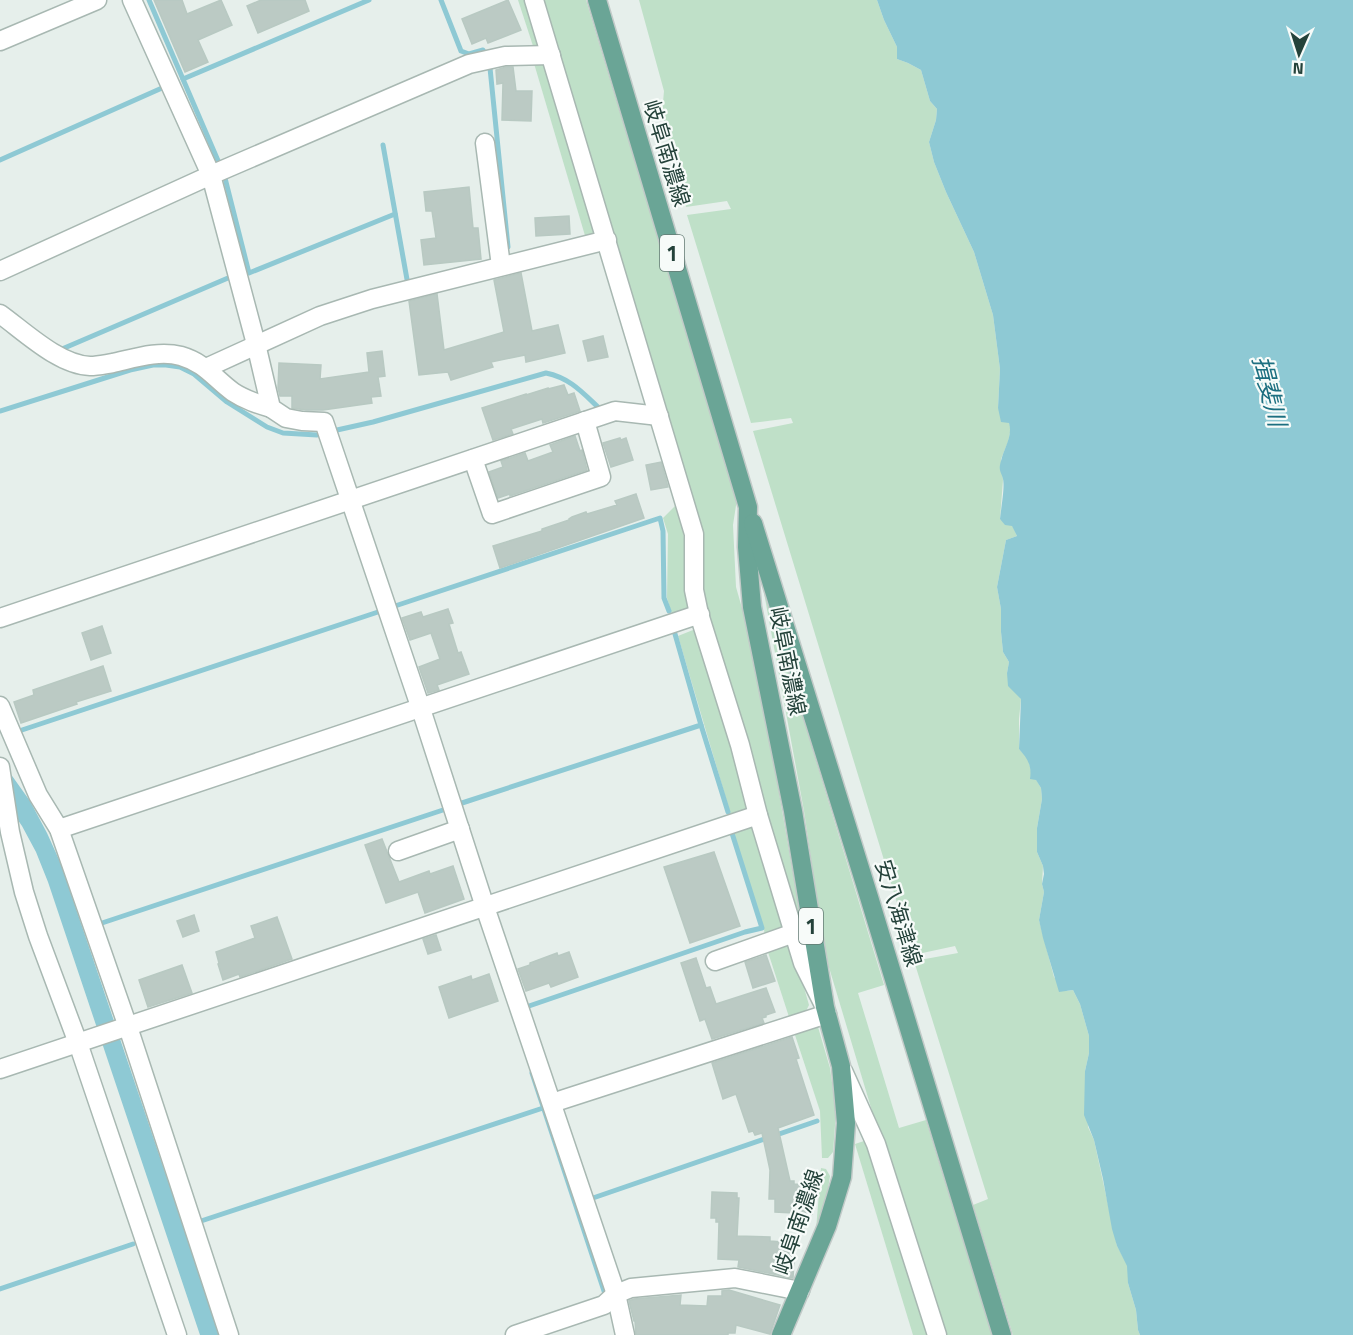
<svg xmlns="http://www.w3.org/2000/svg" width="1353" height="1335" font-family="'Titillium Web','Noto Sans JP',sans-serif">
<rect width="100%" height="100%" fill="#e6efeb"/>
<!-- green -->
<g fill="#bfe0c8">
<polygon points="518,0 530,0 543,39 538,49 534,49"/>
<polygon points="542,0 586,0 737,499 733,525 736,587 755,654 805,943 699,590 701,530"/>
<polygon points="639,0 877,0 884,20 897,47 897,59 908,63 921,70 930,101 937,109 936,120 929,142 934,162 946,192 974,252 993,315 1000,369 998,408 1009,423 1011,428 1008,442 1001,459 1003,480 1000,519 1012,525 1017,536 1006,540 997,587 1001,609 1001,632 1003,652 1009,662 1007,673 1021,699 1019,719 1019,749 1028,758 1031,771 1041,788 1042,799 1037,828 1037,852 1043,866 1042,884 1044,892 1039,920 1054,977 1067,991 1073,990 1080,1004 1089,1036 1089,1053 1085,1071 1088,1127 1094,1140 1117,1246 1128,1266 1128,1283 1136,1310 1138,1330 1140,1335 1013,1335 973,1205 988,1199 914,961 958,953 955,946 913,955 753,431 793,423 791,418 751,423 687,215 731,209 727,201 686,207 662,113 664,91"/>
<polygon points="533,60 549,65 596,228 592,236 586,239"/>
<polygon points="681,503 688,587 688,613 673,618 667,598 668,534 663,518 676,505"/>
<polygon points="762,582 884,985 858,993 899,1128 926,1120 992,1335 943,1335 881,1141 825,954 804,811"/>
<polygon points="698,628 751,804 744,815 732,819 678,636"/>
<polygon points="747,825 757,830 786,924 782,934 765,939 764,929 732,830"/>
<polygon points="781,944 793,949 809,1005 804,1015 790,1020 767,949"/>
<polygon points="808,1024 818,1027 830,1068 836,1112 833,1152 828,1158 822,1158 820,1111 793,1029"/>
<polygon points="864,1141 870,1146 930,1335 913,1335 855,1144"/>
<polygon points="821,1168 826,1169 830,1176 825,1208 816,1230"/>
</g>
<!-- water -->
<g fill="#8ec9d4">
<path d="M 877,0 L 1353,0 L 1353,1335 L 1140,1335 L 1138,1330 L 1136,1310 L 1128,1283 L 1127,1266 L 1117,1246 L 1112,1229 L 1103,1179 L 1094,1140 L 1084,1115 L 1085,1071 L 1089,1053 L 1089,1036 L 1080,1004 L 1073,990 L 1059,992 L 1043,938 L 1039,920 L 1044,892 L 1042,884 L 1044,874 L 1043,866 L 1037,852 L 1037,828 L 1042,799 L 1041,788 L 1036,780 L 1030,779 C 1032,766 1028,759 1019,749 L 1021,699 L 1008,686 L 1007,673 L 1009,662 L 1003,652 L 1001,632 L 1001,609 L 997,587 L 1006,540 L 1017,536 L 1012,526 L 1005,525 L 1000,519 C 1001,509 1005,487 1003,479 C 1001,471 998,471 1001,461 C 1004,448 1013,436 1009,423 L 1001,422 L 998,408 L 1000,369 L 993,315 L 974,252 L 946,192 L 934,162 L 929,142 L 936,120 L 937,109 L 930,101 L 921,70 L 908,63 L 897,59 L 897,47 L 884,20 Z"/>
<polygon points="10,773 30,801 47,833 61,864 220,1335 200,1335 48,882 36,852 22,826 0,794"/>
</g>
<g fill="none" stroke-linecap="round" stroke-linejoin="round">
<!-- stream -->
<g stroke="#8ec9d4" stroke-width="5">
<polyline points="149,0 219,163"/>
<polyline points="441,0 461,51 469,54 483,50 486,57"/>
<polyline points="490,68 508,247"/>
<polyline points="183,79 369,0"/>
<polyline points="383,145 408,285"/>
<polyline points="0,160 162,88"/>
<polyline points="225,178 249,273 395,214"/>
<polyline points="62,349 228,278"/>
<polyline points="0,411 130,370 153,365 166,365 180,367 194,374 227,402 267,427 283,433 317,435"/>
<path d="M 337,430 L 373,422 L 546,373 C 570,378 582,392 599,408"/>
<polyline points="395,606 660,518 663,531 664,598 669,611"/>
<polyline points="701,725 728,812"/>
<polyline points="22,730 378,612"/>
<polyline points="462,803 701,725 675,634"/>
<polyline points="99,924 446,809 447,813"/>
<polyline points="529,1006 745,932 762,928 731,830"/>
<polyline points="532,1073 605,1294"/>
<polyline points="593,1198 817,1121"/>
<polyline points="198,1222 543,1108"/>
<polyline points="0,1289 133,1244"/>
</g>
</g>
<!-- building -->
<g fill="#bbcac4" stroke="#b8c9c2" stroke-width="1.5">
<polygon points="154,0 182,0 187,14 221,0 232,25 198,40 208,62 185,72"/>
<polygon points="261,0 305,0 309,11 258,33 247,6"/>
<polygon points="508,0 521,30 488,43 486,38 472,44 462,19"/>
<polygon points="506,67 513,67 516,91 532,91 531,121 502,120 503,83 497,84 496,70"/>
<polygon points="469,187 473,228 478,228 481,259 424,265 421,240 436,238 432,211 426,211 424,192"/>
<polygon points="569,216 570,234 536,236 535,218"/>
<polygon points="521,273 532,331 558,325 565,353 526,362 525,355 491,362 493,367 451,380 448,372 419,375 409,301 437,294 444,350 504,332 494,280"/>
<polygon points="603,336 608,357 588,361 583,341"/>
<polygon points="382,351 385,376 378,377 381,396 371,397 372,403 323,410 306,410 292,408 292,396 280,396 278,388 279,363 321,365 320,379 369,372 367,353"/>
<polygon points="564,385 568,395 574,393 580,411 543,423 542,419 511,429 513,434 493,440 482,408 526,394 526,395 548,388 548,389"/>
<polygon points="575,436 580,451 582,450 587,470 510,496 510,494 498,498 489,472 503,467 501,461 525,453 528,461 553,452 550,445"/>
<polygon points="620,438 621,440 626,438 633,460 611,467 603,443"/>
<polygon points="661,462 668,487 651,490 646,465"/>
<polygon points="636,494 644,518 500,568 493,546 542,531 542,529 569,520 569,519 572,517 586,512 587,514 617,505 615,501"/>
<polygon points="448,609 453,623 449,624 458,653 461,652 469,674 437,685 439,690 428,693 419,667 440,659 431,633 410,640 402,618 421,612 423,617"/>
<polygon points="102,626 111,653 91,660 82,633"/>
<polygon points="103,666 111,691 76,702 77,704 21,723 14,702 34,695 33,690"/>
<polygon points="382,839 399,882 429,871 430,874 453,866 464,899 425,913 418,892 386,903 365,845"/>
<polygon points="714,852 740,926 690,943 664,867"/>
<polygon points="194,915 199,931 183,937 177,921"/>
<polygon points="277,917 292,959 240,977 239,974 223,980 218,964 219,963 216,952 255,938 251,926"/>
<polygon points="436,935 441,950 428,954 423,939"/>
<polygon points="569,952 578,977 551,987 549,983 526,991 518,969 530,965 530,963 557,953 558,956"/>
<polygon points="766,955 775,981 753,988 745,962"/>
<polygon points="696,958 706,988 710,987 716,1004 766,988 775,1012 766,1015 766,1017 762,1018 764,1023 712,1039 705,1019 700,1021 681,963"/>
<polygon points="182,965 192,993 148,1007 139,980"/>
<polygon points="489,974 498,1001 449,1018 439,987 471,976 472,980"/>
<polygon points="792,1037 799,1058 796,1059 814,1115 778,1128 790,1181 794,1181 794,1184 814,1185 812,1214 775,1212 775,1199 769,1199 770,1170 762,1133 755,1135 753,1131 749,1132 736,1094 723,1099 712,1063"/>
<polygon points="712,1192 737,1193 737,1198 739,1198 737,1236 770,1237 770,1241 795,1243 793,1278 738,1267 739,1260 718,1259 719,1222 716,1222 716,1218 711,1218"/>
<polygon points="729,1290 780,1305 770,1334 736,1325 735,1333 728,1333 728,1335 636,1335 635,1321 634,1321 629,1301 634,1299 681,1295 680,1305 707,1306 708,1296 722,1296 722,1291"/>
</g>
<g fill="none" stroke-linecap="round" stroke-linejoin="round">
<defs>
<g id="minor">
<polyline points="132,0 211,175 256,344 271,408 286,418 302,421 324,422 421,709 485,907 616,1294 625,1335"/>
<polyline points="534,0 694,534 694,590 699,614 740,745 758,815 803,963 823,1003"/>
<polyline points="0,41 97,0"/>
<polyline points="485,143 501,266"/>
<polyline points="0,271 211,175 469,64 505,56 551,55"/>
<path d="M 0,314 C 25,332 59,365 90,366 C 98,366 106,364 113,363 C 135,358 159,350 181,356 C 205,363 214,378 233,392 C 245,400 258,404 271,408"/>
<polyline points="206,368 320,316 372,299 607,240"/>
<polyline points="473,459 492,514 601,477 585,421"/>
<polyline points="0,618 615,411 659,416"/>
<polyline points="0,706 38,795 59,829 128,1027 229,1335"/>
<polyline points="0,767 10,832 24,892 38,936 78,1043 177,1335"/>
<polyline points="59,829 700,614"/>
<polyline points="398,851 460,829"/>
<polyline points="715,961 794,933"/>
<polyline points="0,1069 758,815"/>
<polyline points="843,1071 876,1144 937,1335"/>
<polyline points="552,1103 827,1014"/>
<polyline points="515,1335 604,1305 616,1294 631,1288 735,1278 800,1291"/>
</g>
<g id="major">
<polyline points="597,0 748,507 747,547 752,607 793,811 825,1007 841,1066 846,1123 842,1177 827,1226 781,1335"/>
<polyline points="753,523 869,897 1002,1335"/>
</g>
</defs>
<!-- minor casing -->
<use href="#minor" stroke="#a8b8b2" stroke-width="21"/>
<!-- major casing -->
<use href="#major" stroke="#c2cac8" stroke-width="21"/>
<!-- minor -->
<use href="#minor" stroke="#fff" stroke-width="18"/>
<!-- major -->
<use href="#major" stroke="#6aa596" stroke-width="18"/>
</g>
<g text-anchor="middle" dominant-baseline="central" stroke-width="4.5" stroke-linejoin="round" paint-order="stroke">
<!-- shield labels -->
<g fill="#f7fbf9" stroke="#637a73" stroke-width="1.5">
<rect x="660" y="235" width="24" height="36" rx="4.5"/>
<rect x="799" y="908" width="24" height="36" rx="4.5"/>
</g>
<g font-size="21" font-weight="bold" fill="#24423a">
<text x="672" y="253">1</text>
<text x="811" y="926">1</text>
</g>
<!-- street labels -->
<g font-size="22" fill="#24423a" stroke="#f7fbf9">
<text transform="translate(667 153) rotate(73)">岐阜南濃線</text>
<text transform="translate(788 661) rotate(79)">岐阜南濃線</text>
<text transform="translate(899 913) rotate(73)">安八海津線</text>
<text transform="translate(798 1222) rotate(-71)">岐阜南濃線</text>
</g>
<!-- water labels -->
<g font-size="24" font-style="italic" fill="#1c6f80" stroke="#f7fbf9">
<text transform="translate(1270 391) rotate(76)">揖斐川</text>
</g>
</g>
<!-- north arrow -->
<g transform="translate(1299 54) rotate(183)" stroke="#f7fbf9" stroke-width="4.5" paint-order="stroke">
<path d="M0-4.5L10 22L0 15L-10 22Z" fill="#24423a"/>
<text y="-9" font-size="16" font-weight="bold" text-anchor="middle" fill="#24423a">N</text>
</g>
</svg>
